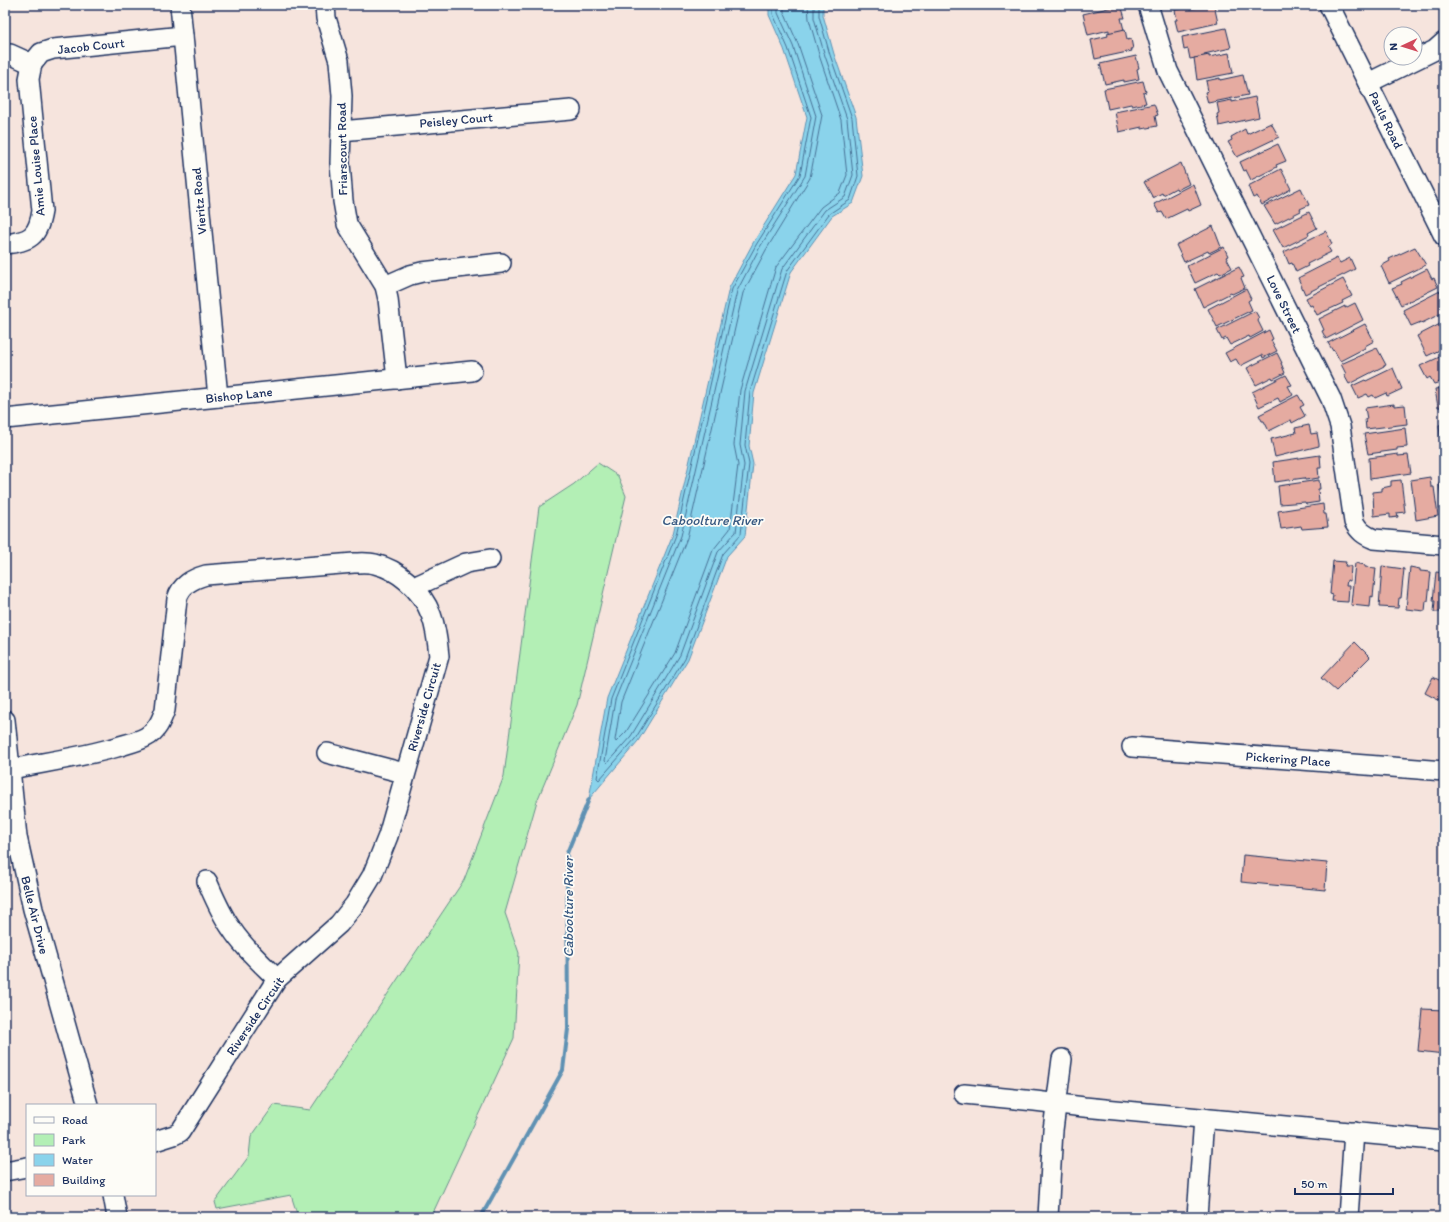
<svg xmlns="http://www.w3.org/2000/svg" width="1449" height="1222" font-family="Itim,sans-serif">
<rect width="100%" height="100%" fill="#f6e4dd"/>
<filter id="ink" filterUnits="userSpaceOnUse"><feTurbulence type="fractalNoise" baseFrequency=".025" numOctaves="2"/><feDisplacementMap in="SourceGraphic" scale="8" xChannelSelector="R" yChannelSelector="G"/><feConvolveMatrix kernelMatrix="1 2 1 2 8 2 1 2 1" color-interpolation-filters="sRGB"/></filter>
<g filter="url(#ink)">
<!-- green -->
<polygon fill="#b3efb5" stroke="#678f8a" points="598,463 618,476 626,496 577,705 537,801 505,913 519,953 514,1038 431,1217 298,1217 291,1195 217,1209 215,1202 249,1156 251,1137 274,1105 310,1110 464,880 504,776 539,507 574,484"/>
<!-- water -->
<polygon fill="#8ad3eb" stroke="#5e91b3" points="769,5 823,5 823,15 834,54 856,117 863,176 853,203 832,216 791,272 754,393 749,446 753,464 745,536 727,556 688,659 638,741 589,799 607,698 673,534 729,288 753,243 796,174 807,117 784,49 769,15"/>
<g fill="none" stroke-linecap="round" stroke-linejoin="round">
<!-- shore -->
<g stroke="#477196" stroke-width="1">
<polyline points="773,5 773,14 788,48 811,117 800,175 756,245 732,289 676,535 611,699 597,778 599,780 635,739 685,658 723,554 741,534 749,464 745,445 750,392 787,271 829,214 850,200 858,176 852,118 830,55 819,16 819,5"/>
<polyline points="778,5 778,13 793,46 816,116 805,176 760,247 737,291 681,536 615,700 605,761 607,763 631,736 680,655 718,552 736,532 744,465 740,445 745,391 782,269 825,210 845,197 853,175 847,119 825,56 814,18 814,5"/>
<polyline points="784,5 784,12 798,44 822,115 810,178 766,250 743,293 687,538 621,702 615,740 616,742 626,732 675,653 713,550 730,529 738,465 734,445 740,390 776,267 821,207 840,193 847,175 841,120 820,58 809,19 808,5"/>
</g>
<!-- stream -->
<polyline stroke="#5e91b3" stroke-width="4" points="481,1217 563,1070 568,1029 567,853 589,799"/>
</g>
<!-- building -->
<g fill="#e5aba1" stroke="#1b2f5e">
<polygon points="1121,5 1125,18 1121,18 1124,30 1109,33 1109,30 1088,35 1083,14"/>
<polygon points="1209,5 1214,5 1218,23 1178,32 1175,20 1177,20 1175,10 1190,7 1190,9"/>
<polygon points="1226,28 1231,48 1204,54 1205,56 1190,59 1188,49 1184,50 1182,37"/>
<polygon points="1125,29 1127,40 1131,39 1133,49 1131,49 1132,51 1095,59 1091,40 1108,36 1107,33"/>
<polygon points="1229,53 1233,73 1197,80 1194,58 1209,55 1209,57"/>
<polygon points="1136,56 1139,68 1137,69 1139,79 1124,82 1124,80 1105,84 1100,64"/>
<polygon points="1243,75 1248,95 1208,103 1205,92 1208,91 1206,81 1220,78 1220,80"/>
<polygon points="1143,81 1146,92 1143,93 1146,103 1132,106 1131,104 1108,109 1104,89"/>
<polygon points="1255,97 1259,117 1219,126 1217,114 1219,113 1217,103 1232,100 1232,102"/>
<polygon points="1154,104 1158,115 1155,116 1157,126 1142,129 1142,127 1119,132 1115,112"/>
<polygon points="1271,123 1279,137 1237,157 1228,142 1232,140 1231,137 1245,129 1247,134"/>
<polygon points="1278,144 1286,161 1276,165 1277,167 1251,180 1246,170 1244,171 1240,162"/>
<polygon points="1181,163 1189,184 1177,190 1176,188 1163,195 1162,193 1153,198 1144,182"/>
<polygon points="1281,169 1291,189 1262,205 1257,196 1253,198 1248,186"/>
<polygon points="1193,184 1201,205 1188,211 1187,209 1166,219 1162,212 1159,213 1154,204"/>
<polygon points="1301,188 1309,205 1300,209 1301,211 1275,224 1264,206"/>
<polygon points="1309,212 1317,228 1308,233 1309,235 1283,248 1273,230"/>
<polygon points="1213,226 1221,247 1209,253 1208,251 1184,262 1176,245"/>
<polygon points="1326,231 1332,244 1328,247 1331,252 1307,264 1308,266 1296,272 1292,263 1289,264 1284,252"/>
<polygon points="1224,247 1228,256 1226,257 1232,268 1220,274 1218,272 1195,283 1187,266"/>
<polygon points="1415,247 1426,265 1389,283 1381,266 1390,261 1389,259"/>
<polygon points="1337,258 1340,263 1350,258 1355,269 1305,294 1298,278"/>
<polygon points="1239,267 1244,277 1241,278 1245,288 1232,294 1231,293 1203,307 1195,289"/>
<polygon points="1427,269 1432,279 1434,278 1438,287 1401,305 1392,288 1402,284 1401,282"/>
<polygon points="1343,279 1352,296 1342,301 1343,303 1317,315 1312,305 1310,306 1306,298"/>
<polygon points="1246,289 1251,299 1248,301 1252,310 1217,327 1208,309"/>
<polygon points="1440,291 1444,299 1443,300 1444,303 1444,312 1422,323 1421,322 1411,326 1403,310"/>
<polygon points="1355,303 1363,320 1326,339 1322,331 1324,330 1319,319 1345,306 1345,308"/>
<polygon points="1255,311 1259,318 1257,319 1263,331 1250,338 1249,336 1230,345 1226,338 1222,340 1217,330"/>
<polygon points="1444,322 1444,348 1427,356 1417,336"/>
<polygon points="1365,324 1374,341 1365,346 1365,348 1340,361 1334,350 1333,351 1328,343"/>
<polygon points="1269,330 1273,339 1271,340 1277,351 1263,358 1262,355 1240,366 1236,359 1230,362 1225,353"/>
<polygon points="1377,348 1386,365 1349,384 1344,375 1346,374 1341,364"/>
<polygon points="1277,353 1282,363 1281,363 1285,373 1273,379 1272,377 1256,385 1247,368"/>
<polygon points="1444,355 1444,381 1434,384 1430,377 1427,379 1420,366"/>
<polygon points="1393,368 1402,389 1387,396 1386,393 1375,398 1373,395 1369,397 1367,394 1358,398 1352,386 1365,380 1366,381"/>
<polygon points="1286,375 1292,385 1288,386 1293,395 1280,402 1278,398 1259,407 1252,392"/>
<polygon points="1444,388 1444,407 1438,407 1435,389"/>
<polygon points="1298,395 1304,405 1300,407 1305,416 1292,423 1291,420 1269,431 1264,421 1262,421 1259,415"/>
<polygon points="1394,404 1394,406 1405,405 1407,424 1366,429 1365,419 1367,419 1365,408"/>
<polygon points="1443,416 1444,416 1444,435 1440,436 1439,425 1444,424"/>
<polygon points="1309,425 1311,434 1317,433 1319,444 1319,446 1275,457 1271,439 1296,433 1295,428"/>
<polygon points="1405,428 1407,447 1397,448 1397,450 1368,454 1364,434"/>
<polygon points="1398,454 1398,456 1408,455 1411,473 1370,479 1369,458"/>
<polygon points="1320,455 1321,468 1318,468 1319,478 1305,480 1304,478 1275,482 1273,462"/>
<polygon points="1430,477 1431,487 1434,487 1438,516 1416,520 1411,480"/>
<polygon points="1319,480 1320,489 1318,489 1319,502 1306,504 1305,502 1280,504 1278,486"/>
<polygon points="1401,480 1405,512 1397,513 1398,517 1390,518 1390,514 1374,516 1373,492 1382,491 1382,488 1391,486 1391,481"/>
<polygon points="1444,482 1444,521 1439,483"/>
<polygon points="1323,504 1324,514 1326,514 1328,527 1302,529 1301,526 1281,529 1278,511"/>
<polygon points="1333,561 1346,562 1345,566 1351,566 1350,581 1347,580 1346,586 1349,586 1348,602 1332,601 1333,595 1330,594"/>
<polygon points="1355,563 1365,565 1365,567 1376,568 1373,597 1371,596 1370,607 1351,605"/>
<polygon points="1382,566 1404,569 1401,598 1399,598 1398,608 1379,607"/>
<polygon points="1410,567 1420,569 1420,571 1431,572 1428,601 1426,601 1425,611 1406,609"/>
<polygon points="1436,572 1444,573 1444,612 1434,612 1435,601 1433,601"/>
<polygon points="1355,642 1370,657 1336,691 1321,678"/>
<polygon points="1444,675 1444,703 1425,693 1433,677 1441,681"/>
<polygon points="1243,855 1327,863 1325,890 1241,882"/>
<polygon points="1422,1009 1444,1010 1444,1054 1418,1051"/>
</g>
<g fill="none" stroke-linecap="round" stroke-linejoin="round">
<defs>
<g id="minor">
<polyline points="180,5 218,397"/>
<polyline points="325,5 326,18 339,61 342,96 340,163 343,201 347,224 385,286 388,299 397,379"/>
<path d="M 1148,5 L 1168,71 L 1331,399 L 1340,426 L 1354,522 C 1359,531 1364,535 1374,539 L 1444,545"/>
<polyline points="1329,5 1444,236"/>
<polyline points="5,55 10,54 32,64"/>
<polyline points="32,64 41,53 53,49 183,36"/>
<polyline points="1368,83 1435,50 1444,42"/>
<polyline points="341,131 571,110"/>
<path d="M 5,244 C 30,241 38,237 42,211 L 29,79 L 32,64"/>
<polyline points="385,286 410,275 422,272 501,263"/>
<polyline points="5,419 472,371"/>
<polyline points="414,587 466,563 490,559"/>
<polyline points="5,720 17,837 33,909 88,1105"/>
<polyline points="1132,747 1444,771"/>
<polyline points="327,753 404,773"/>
<path d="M 11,769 C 46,762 82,757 117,747 C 126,744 137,742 146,737 C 157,731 161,721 165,710 L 177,599 C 181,585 192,579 206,575 L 354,563 C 360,563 368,562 375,564 C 387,567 398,573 407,581 C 432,603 436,625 439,656 L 388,836 L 372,876 L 355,904 L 339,924 L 277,979 L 180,1132 L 174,1135 L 155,1141"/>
<path d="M 207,881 C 214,897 221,914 231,928 C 243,947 261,963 277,979"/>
<polyline points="964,1094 1035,1101 1084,1107 1444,1141"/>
<polyline points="5,1171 27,1167"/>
<polyline points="113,1195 117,1217"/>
<polyline points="1048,1217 1053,1130 1062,1059"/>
<polyline points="1197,1217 1204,1118"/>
<polyline points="1348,1217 1354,1132"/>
</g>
</defs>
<!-- minor casing -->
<use href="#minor" stroke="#1b2f5e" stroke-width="22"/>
<!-- minor -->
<use href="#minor" stroke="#fdfcf7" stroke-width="19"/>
</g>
</g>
<g text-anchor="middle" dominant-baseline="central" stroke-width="3.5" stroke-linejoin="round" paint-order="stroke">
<!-- street labels -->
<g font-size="13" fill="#1b2f5e" stroke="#fdfcf7">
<text transform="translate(91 46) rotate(-6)">Jacob Court</text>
<text transform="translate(456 120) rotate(-5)">Peisley Court</text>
<text transform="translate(1386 120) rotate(64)">Pauls Road</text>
<text transform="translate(342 149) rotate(-91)">Friarscourt Road</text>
<text transform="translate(36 166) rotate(-95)">Amie Louise Place</text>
<text transform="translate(199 201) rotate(-95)">Vieritz Road</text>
<text transform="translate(1284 304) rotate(64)">Love Street</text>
<text transform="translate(239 395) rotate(-6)">Bishop Lane</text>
<text transform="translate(424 707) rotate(-74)">Riverside Circuit</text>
<text transform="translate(1288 759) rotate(4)">Pickering Place</text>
<text transform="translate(35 915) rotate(76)">Belle Air Drive</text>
<text transform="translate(255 1016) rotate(-56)">Riverside Circuit</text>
</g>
<!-- water labels -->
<g font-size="14" font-style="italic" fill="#375881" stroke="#fdfcf7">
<text x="712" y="520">Caboolture River</text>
<text transform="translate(568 907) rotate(-90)">Caboolture River</text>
</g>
</g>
<!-- margin -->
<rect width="1449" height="1222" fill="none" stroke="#fdfcf7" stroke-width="20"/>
<rect x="10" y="10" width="1429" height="1202" fill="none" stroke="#1b2f5e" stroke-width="1.5" filter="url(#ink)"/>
<!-- legend -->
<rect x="26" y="1104" width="130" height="92" fill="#fdfcf7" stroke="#a3aaba"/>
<rect x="34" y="1117" width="20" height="6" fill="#fdfcf7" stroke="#a3aaba"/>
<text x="62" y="1124" font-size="12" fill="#1b2f5e">Road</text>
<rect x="34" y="1134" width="20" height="12" fill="#b3efb5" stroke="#a3aaba"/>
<text x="62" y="1144" font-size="12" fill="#1b2f5e">Park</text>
<rect x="34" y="1154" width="20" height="12" fill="#8ad3eb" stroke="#a3aaba"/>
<text x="62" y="1164" font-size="12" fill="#1b2f5e">Water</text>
<rect x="34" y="1174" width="20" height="12" fill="#e5aba1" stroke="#a3aaba"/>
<text x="62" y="1184" font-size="12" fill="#1b2f5e">Building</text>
<!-- north arrow -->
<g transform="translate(1403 46) rotate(266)"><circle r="19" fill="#fdfcf7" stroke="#a3aaba"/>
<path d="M0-3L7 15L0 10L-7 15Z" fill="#d1495b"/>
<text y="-6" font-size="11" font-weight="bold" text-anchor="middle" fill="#1b2f5e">N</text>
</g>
<!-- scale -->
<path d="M1295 1188v6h98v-6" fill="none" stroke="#1b2f5e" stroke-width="2"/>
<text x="1301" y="1188" font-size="12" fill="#1b2f5e" stroke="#fdfcf7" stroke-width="3" paint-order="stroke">50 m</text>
</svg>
